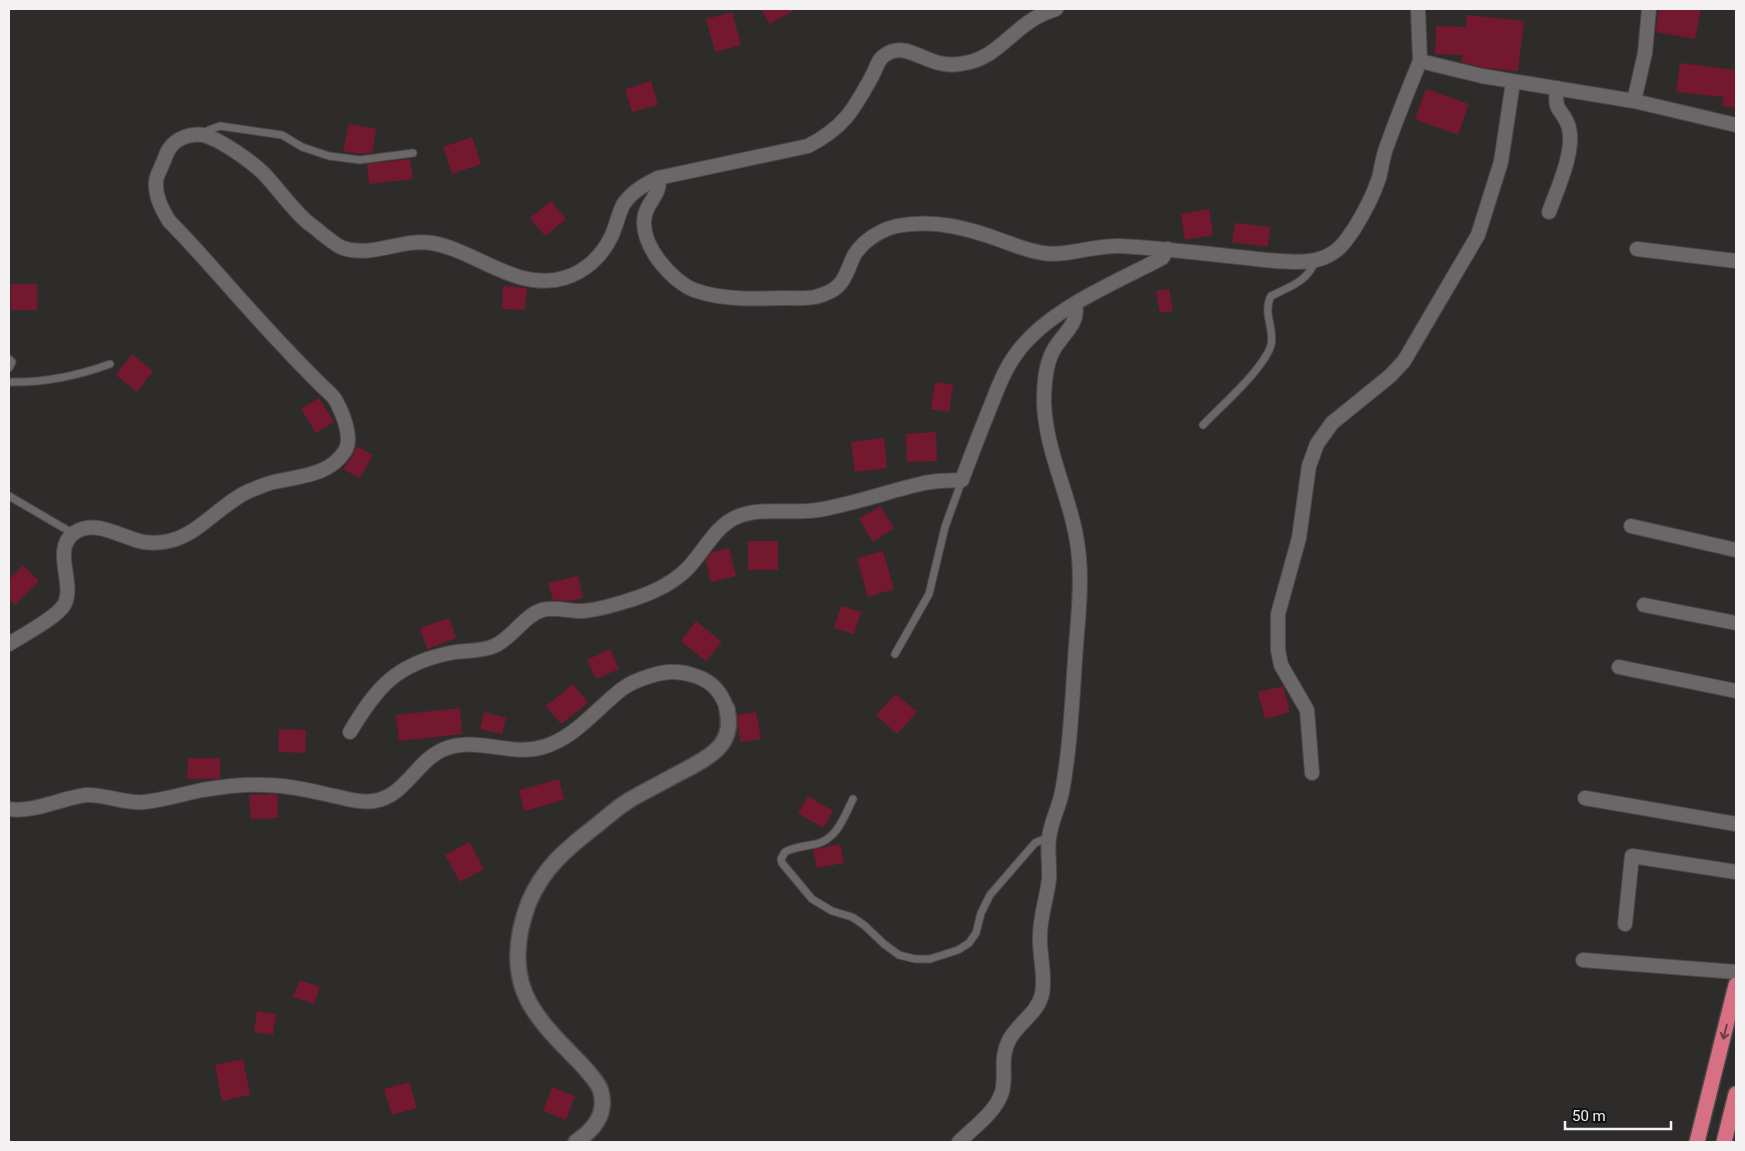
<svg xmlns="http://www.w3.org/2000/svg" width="1745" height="1151" font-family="Roboto,sans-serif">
<rect width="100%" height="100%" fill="#2e2b2b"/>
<!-- building -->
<g fill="#74182f">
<polygon points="761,9 796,9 770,24"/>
<polygon points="1659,9 1701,9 1695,39 1656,32"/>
<polygon points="732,12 741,45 715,52 706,19"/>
<polygon points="1467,15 1524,21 1518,71 1485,68 1462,62 1463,55 1435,54 1436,26 1466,27"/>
<polygon points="1680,63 1736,70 1736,108 1722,106 1724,97 1676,92"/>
<polygon points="651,81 658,105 632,112 625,89"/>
<polygon points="1426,89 1469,104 1458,135 1415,119"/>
<polygon points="349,124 376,129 372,153 361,154 343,151"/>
<polygon points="472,137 481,164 452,174 443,147"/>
<polygon points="410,159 413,179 369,184 367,164"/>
<polygon points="551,201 566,219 545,236 530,218"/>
<polygon points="1209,209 1213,235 1185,240 1181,214"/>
<polygon points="1235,223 1270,227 1268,247 1232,242"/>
<rect x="11" y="284" width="26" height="26"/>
<polygon points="503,286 527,288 525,310 502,309"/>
<polygon points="1169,289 1173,311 1160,313 1156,291"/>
<polygon points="132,354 153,371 137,392 116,375"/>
<polygon points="935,382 953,385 949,412 931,409"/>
<polygon points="319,398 334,422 316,433 301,409"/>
<polygon points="936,432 937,461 907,462 906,434"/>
<polygon points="884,438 887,468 855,472 851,442"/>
<polygon points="356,446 373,455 360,478 343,469 353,455"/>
<polygon points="880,506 894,528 873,542 859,519"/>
<rect x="748" y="541" width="30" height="29"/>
<polygon points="729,548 736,576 711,582 706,560 712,552"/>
<polygon points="883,551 894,589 868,597 857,558"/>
<polygon points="23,565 39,581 15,605 9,599 9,580"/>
<polygon points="578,576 583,598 568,601 553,600 548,583"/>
<polygon points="841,606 861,612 854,634 834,628"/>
<polygon points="449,618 456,638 427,649 420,628"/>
<polygon points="696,621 722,642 706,661 681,641"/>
<polygon points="610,649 619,669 596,679 587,660"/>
<polygon points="573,684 588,703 561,724 546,706"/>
<polygon points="1283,686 1290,712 1265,719 1258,692"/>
<polygon points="896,694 917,712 897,734 876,715"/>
<polygon points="460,708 462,734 399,741 396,715"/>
<polygon points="484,712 506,718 502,734 480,729"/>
<polygon points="756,712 761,739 740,742 737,715"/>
<polygon points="279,729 306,730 305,753 278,752"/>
<polygon points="188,758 220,758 220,779 187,779"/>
<polygon points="559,779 564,800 524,811 519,790"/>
<polygon points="277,794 278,818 251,819 249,795"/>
<polygon points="808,796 833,811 823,828 798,813"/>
<polygon points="469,842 484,869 460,882 445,855"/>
<polygon points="840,844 844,863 817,868 813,850"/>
<polygon points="300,980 320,987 314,1004 293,997"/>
<polygon points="257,1011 276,1014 273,1035 254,1032"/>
<polygon points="243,1059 250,1095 222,1101 215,1065"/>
<polygon points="409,1082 417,1108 392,1115 384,1089"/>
<polygon points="552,1087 575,1096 566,1120 543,1111"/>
</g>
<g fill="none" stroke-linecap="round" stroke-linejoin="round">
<defs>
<g id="service">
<polyline points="203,134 209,130 220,126 282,135 302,147 329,156 360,160 413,153"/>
<polyline points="9,359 12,362 9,368"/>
<path d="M 9,382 C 44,383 77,376 110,364"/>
<path d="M 1203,425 C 1221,406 1264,369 1271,345 C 1275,328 1262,313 1271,296 C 1289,287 1309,281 1315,260"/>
<polyline points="9,496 74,534"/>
<polyline points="895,654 929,594 945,527 962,480"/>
<path d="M 853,799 C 844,817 837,839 816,844 C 806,846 794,847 785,852 L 781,859 L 782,863 L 812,899 L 832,911 L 852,917 L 864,925 L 884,944 L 899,955 L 915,959 L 930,959 L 958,950 L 969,943 L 976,933 L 981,913 L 990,895 L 1035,843 L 1049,837"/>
</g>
<g id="minor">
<polyline points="1418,9 1420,61 1482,76 1634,101 1736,125"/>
<polyline points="1634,101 1645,53 1649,9"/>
<path d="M 658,178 C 662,193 648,201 645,215 C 638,243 672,283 697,291 C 724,300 756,299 784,298 C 794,298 805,299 815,297 C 823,295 832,292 838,286 C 847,278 849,264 855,254 C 864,240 882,229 897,226 C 935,219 968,228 1003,241 C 1017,246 1029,251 1043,253 C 1066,257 1094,245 1120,246 C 1159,248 1199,253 1238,257 C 1261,259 1287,264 1310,261 C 1319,260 1327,257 1334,252 C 1343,247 1348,237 1354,229 C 1364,213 1373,196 1379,178 C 1382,166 1383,154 1388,143 C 1398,115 1409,88 1420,61"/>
<path d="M 1549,212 C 1557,190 1575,151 1569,128 C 1564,108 1553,115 1557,88"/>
<polyline points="1637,249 1736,261"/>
<polyline points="1631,526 1736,550"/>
<polyline points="1644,605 1736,623"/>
<path d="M 9,644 C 23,635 56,618 64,605 C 76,584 51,550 74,533 C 95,518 122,538 143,542 C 151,543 161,543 169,541 C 200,534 220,504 249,491 C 257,488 265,484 274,482 C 299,476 329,476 345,451 C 353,438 343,414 336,401 C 333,395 326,390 321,385 C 309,373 298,362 287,350 C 263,325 240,299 218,274 C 202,256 186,238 169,221 C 162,209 155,197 156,182 C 156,177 160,170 162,165 C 165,159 166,152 170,148 C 176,138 192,133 203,135 C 220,139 254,163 266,176 C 279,190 290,206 304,219 C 309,224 316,228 321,233 C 328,238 335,245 343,248 C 372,258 402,238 432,243 C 477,251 517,292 564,278 C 585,272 602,256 611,237 C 616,227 618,215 623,205 C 631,192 645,184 658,178 L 808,146 C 843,128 853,111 871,78 C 876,70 877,60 885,55 C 902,42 921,59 939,63 C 947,65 957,65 965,63 C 992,59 1008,36 1029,22 C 1037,16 1047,12 1056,9"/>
<polyline points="1619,667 1736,691"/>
<path d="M 350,732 C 377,687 396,664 450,653 C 464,650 481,652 494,646 C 513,638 523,616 542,610 C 555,606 570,612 583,611 C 600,610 640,598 656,590 C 667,585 678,578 687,569 C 704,552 715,525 739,516 C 762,507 793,514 818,510 C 854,504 889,491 924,483 L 938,481 L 962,480 C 971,455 981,430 991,405 C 998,387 1005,369 1016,354 C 1048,309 1115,283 1162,258 L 1168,249"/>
<polyline points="1312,773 1307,710 1281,665 1278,650 1278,614 1299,538 1309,466 1317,444 1332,423 1390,376 1404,361 1478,235 1501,162 1513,82"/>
<polyline points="1585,798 1736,824"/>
<path d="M 9,809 C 34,813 61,798 86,795 C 106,794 124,804 144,802 C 164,800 183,794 202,790 C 220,787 248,784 265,785 C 290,785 315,792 339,797 C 350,800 362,803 374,801 C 405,796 416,762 442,750 C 475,735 510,757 543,747 C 575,738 596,709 622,689 C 630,683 640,679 650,676 C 665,671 678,670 692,675 C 711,680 721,691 727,709"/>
<polyline points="1625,924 1632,856 1736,872"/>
<polyline points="1583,960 1736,972"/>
<path d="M 959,1142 C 973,1128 996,1112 1002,1092 C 1007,1073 999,1060 1009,1040 C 1018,1023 1038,1013 1042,994 C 1046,975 1039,955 1040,936 C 1040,916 1047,898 1049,879 C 1050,866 1047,853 1049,839 C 1050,823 1059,808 1062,792 C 1070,749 1072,704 1075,660 C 1077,626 1082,592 1079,558 C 1075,504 1046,457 1044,403 C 1044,385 1045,366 1053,351 C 1061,335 1080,324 1075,305"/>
</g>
<path id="tertiary" d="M 576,1142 C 593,1130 607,1115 601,1092 C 599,1083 588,1072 582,1065 C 564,1046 543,1027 530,1004 C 512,973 516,935 529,902 C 543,869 564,851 592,829 C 604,820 615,809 628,801 C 641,793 654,787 668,779 C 684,770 713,758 723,742 C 730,731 729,720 727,709"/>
<g id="trunk">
<polyline points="1697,1142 1736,985"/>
<polyline points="1724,1142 1736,1094"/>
</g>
</defs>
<!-- service casing -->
<use href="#service" stroke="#4b4848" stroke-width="9"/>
<!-- minor casing -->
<use href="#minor" stroke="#4b4848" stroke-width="16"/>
<!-- tertiary casing -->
<use href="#tertiary" stroke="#4b4848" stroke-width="18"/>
<!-- trunk casing -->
<use href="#trunk" stroke="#4b4848" stroke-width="18"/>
<!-- service -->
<use href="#service" stroke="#6b6768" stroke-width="7"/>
<!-- minor -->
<use href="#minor" stroke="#6b6768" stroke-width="14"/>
<!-- tertiary -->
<use href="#tertiary" stroke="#6b6768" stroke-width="15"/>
<!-- trunk -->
<use href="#trunk" stroke="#d67082" stroke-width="15"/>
</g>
<!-- one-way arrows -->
<defs><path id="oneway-shaft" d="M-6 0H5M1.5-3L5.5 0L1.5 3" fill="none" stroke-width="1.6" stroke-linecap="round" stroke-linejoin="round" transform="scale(1.25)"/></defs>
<use stroke="#6c3d46" href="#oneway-shaft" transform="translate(1725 1032) rotate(104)"/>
<!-- border -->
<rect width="1745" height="1151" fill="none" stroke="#f3f1f1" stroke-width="20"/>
<!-- scale -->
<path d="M1565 1121v8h106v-8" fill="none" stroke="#f3f1f1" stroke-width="2.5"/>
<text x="1572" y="1121" font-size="15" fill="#f3f1f1" stroke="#151414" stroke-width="4" paint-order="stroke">50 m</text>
</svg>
